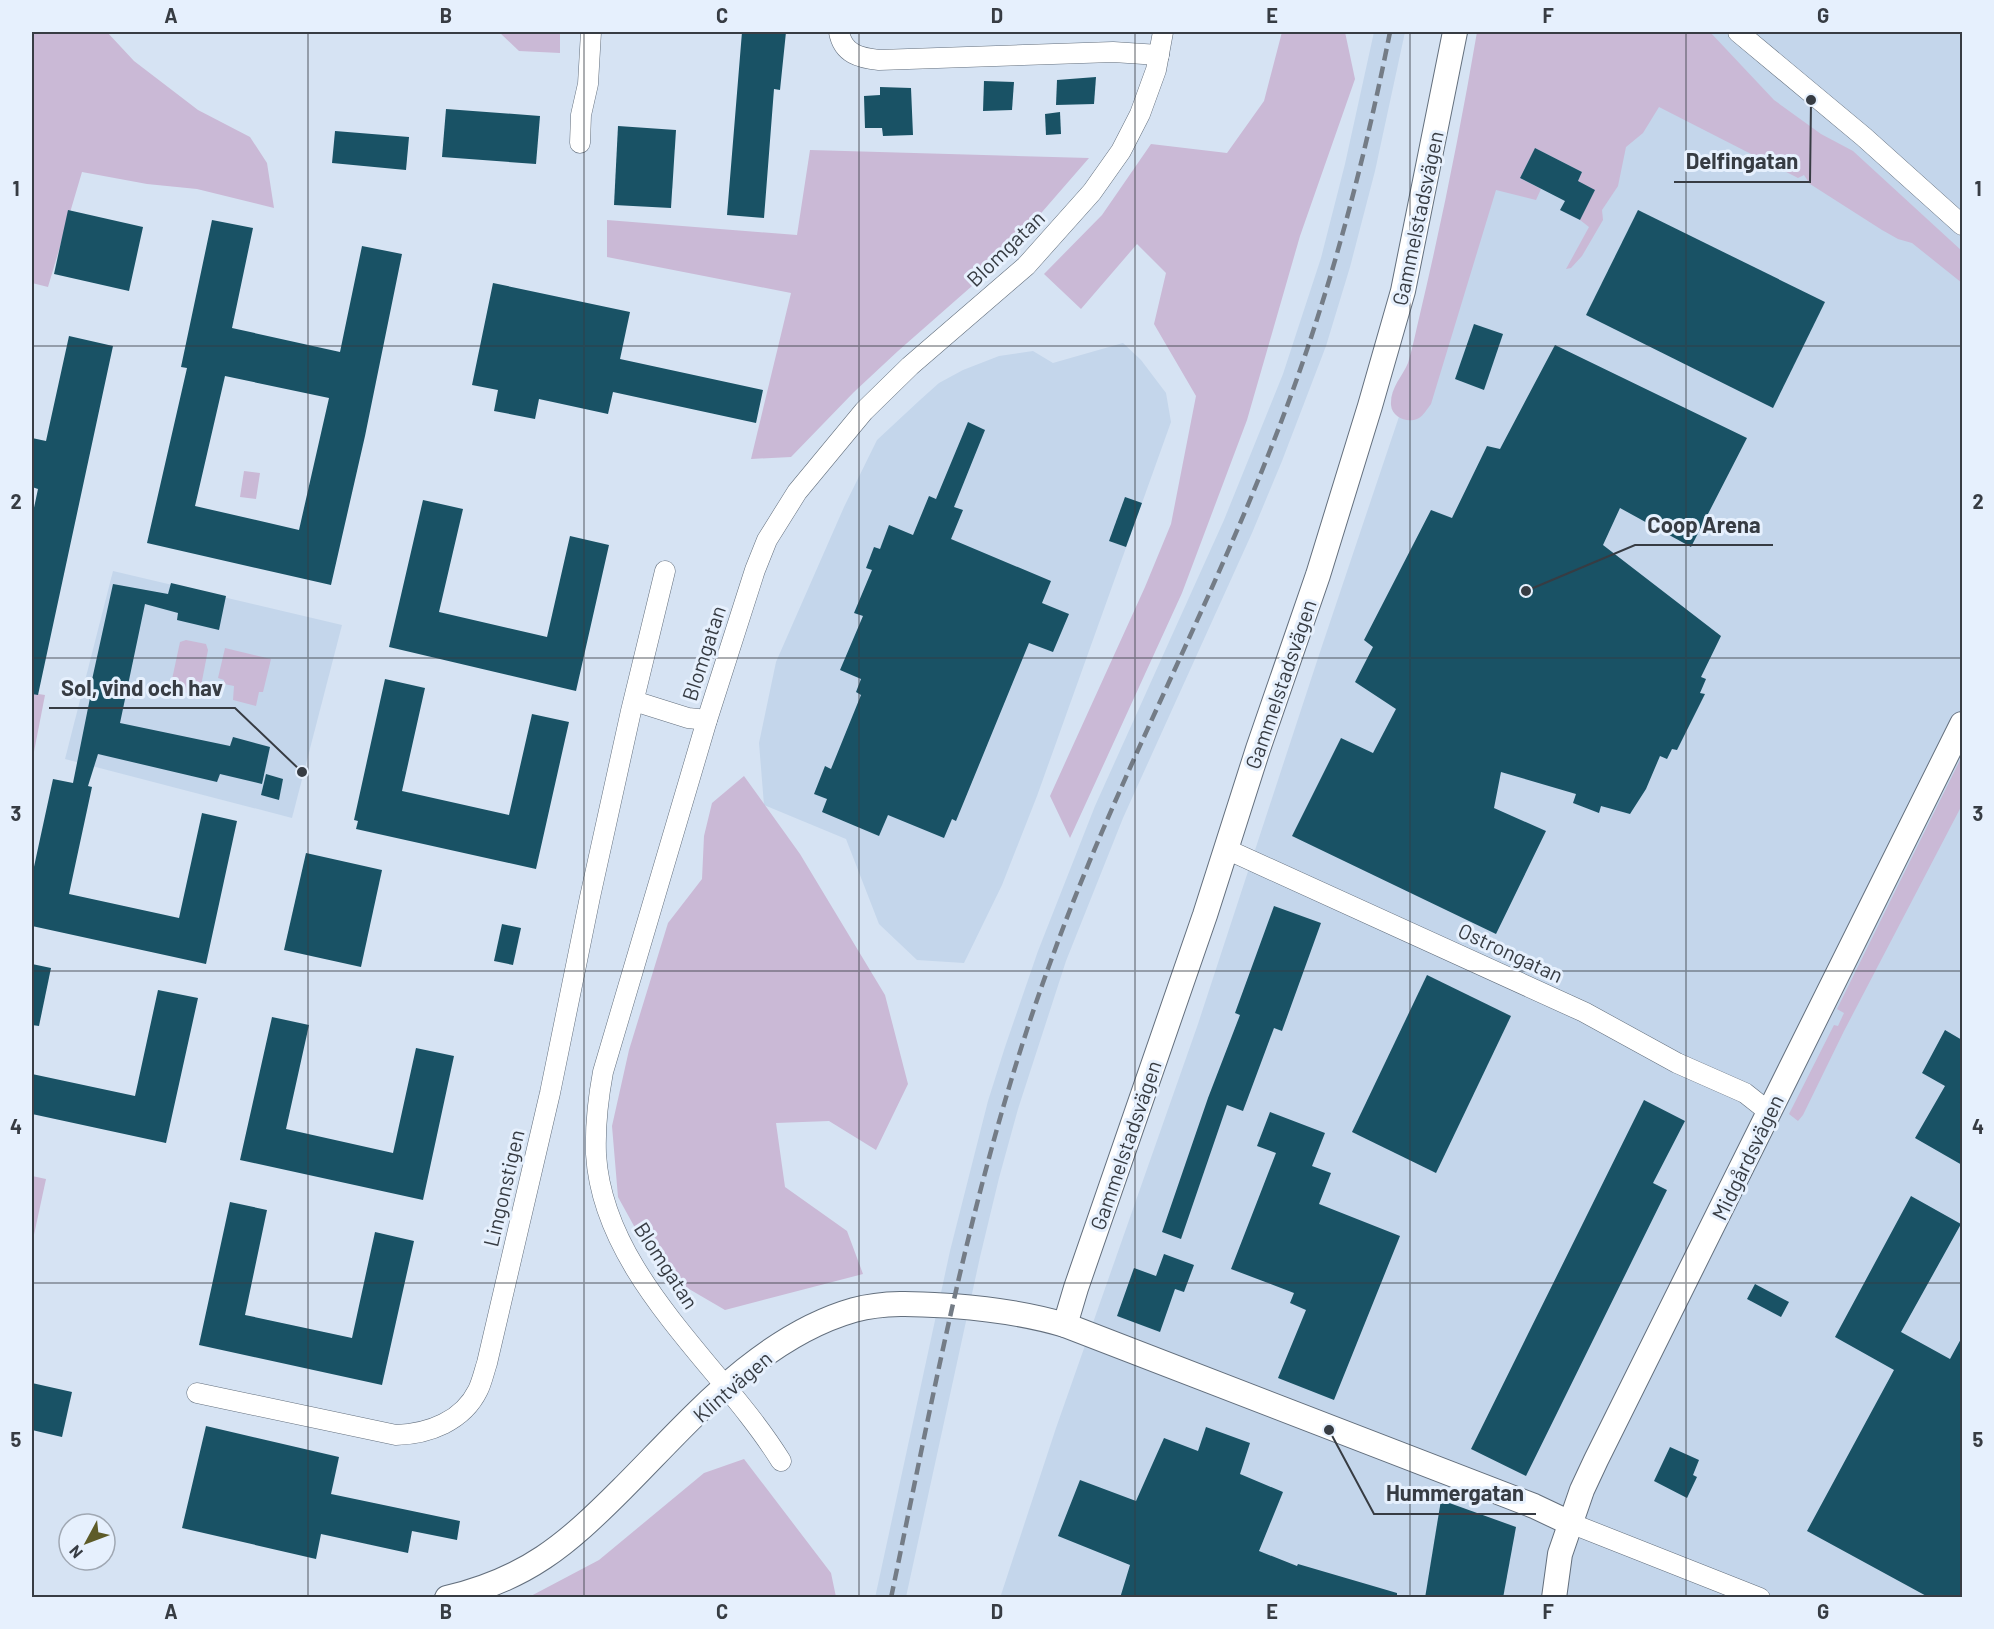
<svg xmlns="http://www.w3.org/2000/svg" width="1994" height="1629" font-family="Barlow,sans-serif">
<rect width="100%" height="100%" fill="#d6e3f3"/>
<!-- built -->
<g fill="#c4d6eb">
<polygon points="1374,32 1405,32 1375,171 1350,267 1326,346 1282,461 1252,533 1123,818 1066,961 1018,1109 999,1178 980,1257 906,1597 875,1598 950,1251 988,1101 1005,1047 1038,951 1095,806 1224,520 1283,374 1321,258 1345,164"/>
<polygon points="1487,32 1962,32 1962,1597 1000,1598 1056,1428 1198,1024 1319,655 1416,366"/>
<polygon points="1123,343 1141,360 1166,393 1171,422 1037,796 1002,885 964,963 917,960 879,924 846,839 764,805 759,743 776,662 844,507 877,440 920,400 939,383 963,370 999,356 1033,351 1053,363"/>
<polygon points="113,571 342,625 292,818 65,759"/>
</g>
<!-- green -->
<g fill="#cab9d6">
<polygon points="32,32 107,32 134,61 198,110 250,137 267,163 274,208 197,189 147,184 82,172 48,287 32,283"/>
<polygon points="499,32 560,32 560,53 519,51"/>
<polygon points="1282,32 1345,32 1355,79 1300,236 1247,420 1182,593 1070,838 1050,796 1145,587 1171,524 1196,396 1154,324 1166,273 1137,244 1081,309 1044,274 1102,215 1151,144 1227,153 1264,101"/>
<path d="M 1477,32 L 1710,32 L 1774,100 L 1821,134 L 1853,151 L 1962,251 L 1962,283 L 1912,243 L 1898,239 L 1882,230 L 1810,184 L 1804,175 L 1798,178 L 1659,107 L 1643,133 L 1626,147 L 1618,186 L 1602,210 L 1603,220 L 1582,256 L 1571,268 L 1566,269 L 1589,227 L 1580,220 L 1578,181 L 1582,172 L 1535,148 L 1520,178 L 1541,189 L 1536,200 L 1496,190 L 1431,404 C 1427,409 1424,415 1419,418 C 1409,424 1392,418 1391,405 C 1390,388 1402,377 1408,363 C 1413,347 1416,330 1420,314 C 1442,221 1461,126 1477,32 Z"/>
<polygon points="810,150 1089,158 997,264 898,351 854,392 791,457 751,459 791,293 607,257 607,220 797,235"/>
<polygon points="244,471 260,473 256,499 240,497"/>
<polygon points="186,640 206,644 208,650 200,691 194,694 175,691 171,684 180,642"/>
<polygon points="225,648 271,659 263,692 259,692 256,706 233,700 234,686 224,684 224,680 218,678"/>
<polygon points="32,693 45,695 32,762"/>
<polygon points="1962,756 1962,805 1844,1031 1803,1115 1798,1121 1789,1114 1834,1025 1838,1026 1844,1013 1837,1009 1838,1007"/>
<polygon points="744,776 800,854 885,995 908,1084 876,1150 829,1121 776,1123 785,1187 847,1231 863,1274 725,1310 677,1282 645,1246 618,1197 612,1126 629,1050 668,923 702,879 704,836 712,803"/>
<polygon points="32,1176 46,1179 32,1244"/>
<polygon points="744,1459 831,1573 836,1597 529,1597 599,1560 704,1473"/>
</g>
<!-- building -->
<g fill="#195265" fill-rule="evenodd">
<polygon points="742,32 786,32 780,90 774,89 764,218 727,215"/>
<polygon points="1096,77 1094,104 1056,105 1057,80"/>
<polygon points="984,81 1014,82 1012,110 983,111"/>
<polygon points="880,87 911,88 913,135 883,136 882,128 865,128 864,96 880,95"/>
<polygon points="446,109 540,116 536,164 442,157"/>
<polygon points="1060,112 1061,134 1046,135 1045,114"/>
<polygon points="618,126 676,130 671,208 614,205"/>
<polygon points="335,131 409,137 406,170 332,163"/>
<polygon points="1535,148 1582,172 1578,181 1595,190 1580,220 1560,210 1565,201 1520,178"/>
<polygon points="68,210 143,227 129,291 54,274"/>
<polygon points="1638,210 1825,302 1773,408 1586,315"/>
<path d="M 212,220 L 253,228 L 232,328 L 340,352 L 362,246 L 402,254 L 365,436 L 331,585 L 147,543 L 187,368 L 181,367 ZM 225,376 L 329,398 L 299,530 L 195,506 Z"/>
<polygon points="493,283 630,312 620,359 763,390 756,423 613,392 608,414 539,399 535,419 494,411 498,390 472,385"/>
<polygon points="1474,324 1503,334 1484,390 1455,379"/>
<polygon points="69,336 113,346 38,695 32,694 32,517 38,489 32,487 32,438 46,441"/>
<polygon points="1555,345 1747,438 1691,547 1620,508 1603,545 1721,636 1701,677 1706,679 1700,693 1705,694 1677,750 1672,749 1667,759 1660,756 1646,789 1630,814 1601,806 1599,813 1573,803 1576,794 1501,772 1494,808 1546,831 1496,934 1292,836 1341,738 1373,753 1396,709 1355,682 1373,647 1364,640 1431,510 1452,518 1487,446 1500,449"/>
<polygon points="968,422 985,430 954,507 963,510 951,539 1051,581 1042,603 1069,614 1053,652 1029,643 956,821 952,819 944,838 888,815 879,836 822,812 827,799 814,794 825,766 831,769 861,695 856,692 861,679 840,670 863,616 854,613 872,570 866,568 874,547 880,549 889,525 913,535 929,496 936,499"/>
<polygon points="1125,497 1142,503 1126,547 1109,541"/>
<polygon points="423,500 463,509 439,612 547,637 570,536 609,545 576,691 389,647"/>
<polygon points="171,583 226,596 219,630 177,620 178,613 145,604 120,723 230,746 233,737 270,747 262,784 220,774 217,782 98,754 88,786 92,787 69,894 179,918 202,813 237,821 206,964 32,926 32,876 53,779 73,783 90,698 88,698 113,584 168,594"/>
<polygon points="385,679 425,688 402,791 509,815 532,714 569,722 536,869 356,829 358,821 354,820"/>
<polygon points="266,774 283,779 279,800 261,795"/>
<polygon points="306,853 382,870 361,967 284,950"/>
<polygon points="1274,906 1321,923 1282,1031 1274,1028 1243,1111 1227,1105 1181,1239 1162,1232 1208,1098 1240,1015 1235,1013"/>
<polygon points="502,924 521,928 513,965 494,961"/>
<polygon points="32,964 51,968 39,1026 32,1025"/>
<polygon points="1427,975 1511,1016 1436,1173 1352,1132"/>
<polygon points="158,990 198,998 166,1143 32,1114 32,1074 135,1096"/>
<polygon points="272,1017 309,1025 286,1129 393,1153 416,1048 454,1056 423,1200 240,1160"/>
<polygon points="1945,1030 1962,1040 1962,1165 1915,1138 1945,1086 1922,1073"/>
<polygon points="1644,1100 1685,1121 1653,1183 1667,1190 1526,1476 1471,1449"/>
<polygon points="1270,1112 1325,1133 1312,1166 1331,1173 1319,1204 1400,1236 1334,1400 1278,1378 1306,1310 1290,1303 1294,1293 1231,1269 1276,1153 1257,1146"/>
<polygon points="1911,1196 1961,1224 1901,1332 1950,1359 1962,1337 1962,1598 1930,1598 1807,1531 1894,1370 1835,1337"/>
<polygon points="230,1202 267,1210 245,1315 352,1338 375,1232 414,1241 382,1385 199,1345"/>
<polygon points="1164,1254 1194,1265 1184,1292 1175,1289 1160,1332 1117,1316 1134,1268 1156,1276"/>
<polygon points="1755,1284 1789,1302 1781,1317 1747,1299"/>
<polygon points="32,1383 72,1392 62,1437 32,1430"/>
<polygon points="206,1426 339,1457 331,1494 460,1521 457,1540 412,1531 408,1553 321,1534 316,1559 182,1528"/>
<polygon points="1206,1427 1250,1443 1240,1474 1283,1492 1259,1551 1297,1566 1298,1564 1397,1593 1397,1598 1120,1598 1130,1565 1058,1536 1080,1480 1136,1501 1164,1438 1198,1451"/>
<polygon points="1670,1447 1699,1460 1693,1475 1697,1477 1687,1498 1654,1481"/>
<polygon points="1441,1500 1516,1527 1503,1598 1425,1598"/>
</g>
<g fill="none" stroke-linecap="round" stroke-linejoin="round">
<defs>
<g id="minor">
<path d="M 839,32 C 843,54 860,58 879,60 L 1113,52 L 1159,55"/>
<polyline points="1738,32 1864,137 1962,225"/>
<polyline points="580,143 581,115 588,84 591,32"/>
<polyline points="634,701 688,718 707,720"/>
<polyline points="1226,849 1584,1012 1677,1063 1745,1093 1769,1112"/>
<path d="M 197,1393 L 396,1435 C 429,1434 463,1421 478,1390 C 482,1382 484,1372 487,1363 L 550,1093 L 590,897 L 631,711 L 665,571"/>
<path d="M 781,1461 C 721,1364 603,1275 596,1154 C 595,1126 598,1099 603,1072 L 707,720 L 755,570 L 767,540 L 797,492 L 864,411 L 910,366 L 1026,266 L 1092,192 L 1121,151 L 1140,114 L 1156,70 L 1163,32"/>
<polyline points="1570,1523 1760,1598"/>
</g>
<g id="tertiary">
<polyline points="1065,1325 1076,1288 1205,915 1258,749 1318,575 1370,406 1403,291 1455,32"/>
<path d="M 447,1598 C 527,1579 566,1545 622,1489 C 689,1422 759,1337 854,1310 C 886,1301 921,1304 953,1306 C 992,1309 1028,1314 1065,1325 L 1534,1506 L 1570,1523"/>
<polyline points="1554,1598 1560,1554 1582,1490 1596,1460 1962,724"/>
</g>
</defs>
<!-- minor casing -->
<use href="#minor" stroke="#636f7d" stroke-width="21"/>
<!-- tertiary casing -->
<use href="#tertiary" stroke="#636f7d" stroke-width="26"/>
<!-- minor -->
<use href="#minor" stroke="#fff" stroke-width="20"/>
<!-- tertiary -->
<use href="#tertiary" stroke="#fff" stroke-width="24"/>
<!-- rail -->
<path stroke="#747c86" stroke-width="4.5" stroke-dasharray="12 6" stroke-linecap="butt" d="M 891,1598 C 936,1382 976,1163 1053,955 C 1115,784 1202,623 1269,453 C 1324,315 1361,178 1390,32"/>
</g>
<!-- grid -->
<path fill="none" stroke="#373c43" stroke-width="1.5" stroke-opacity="0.55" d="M 308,32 L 308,1598M 584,32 L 584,1598M 859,32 L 859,1598M 1135,32 L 1135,1598M 1410,32 L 1410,1598M 1686,32 L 1686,1598M 32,346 L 1962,346M 32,658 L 1962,658M 32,971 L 1962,971M 32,1283 L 1962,1283"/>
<g text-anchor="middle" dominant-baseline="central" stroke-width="6" stroke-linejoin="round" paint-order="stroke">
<!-- street labels -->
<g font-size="21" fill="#373c43" stroke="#e6f0fd">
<text transform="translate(1417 218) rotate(-78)">Gammelstadsvägen</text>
<text transform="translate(1005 248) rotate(-44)">Blomgatan</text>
<text transform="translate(703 653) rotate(-72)">Blomgatan</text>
<text transform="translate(1280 684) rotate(-71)">Gammelstadsvägen</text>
<text transform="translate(1511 952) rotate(25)">Ostrongatan</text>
<text transform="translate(1125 1145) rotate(-71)">Gammelstadsvägen</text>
<text transform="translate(1747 1157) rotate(-64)">Midgårdsvägen</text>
<text transform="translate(503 1188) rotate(-77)">Lingonstigen</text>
<text transform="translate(667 1265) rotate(57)">Blomgatan</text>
<text transform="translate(732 1386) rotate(-41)">Klintvägen</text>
</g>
</g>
<!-- callouts -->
<path fill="none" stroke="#373c43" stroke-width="2" d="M1811 100L1810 182H1674M1526 591L1635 545H1773M302 772L235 708H49M1329 1430L1374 1514H1536"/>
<g fill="#373c43" stroke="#e6f0fd" stroke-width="2">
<circle cx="1811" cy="100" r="6"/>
<circle cx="1526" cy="591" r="6"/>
<circle cx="302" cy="772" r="6"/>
<circle cx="1329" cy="1430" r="6"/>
</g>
<g font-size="22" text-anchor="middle" font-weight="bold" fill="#373c43" stroke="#e6f0fd" stroke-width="6" stroke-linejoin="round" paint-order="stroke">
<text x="1742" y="169">Delfingatan</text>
<text x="1704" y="533">Coop Arena</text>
<text x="142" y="696">Sol, vind och hav</text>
<text x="1455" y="1501">Hummergatan</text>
</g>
<!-- border -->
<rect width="1994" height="1629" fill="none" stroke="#e6f0fd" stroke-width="66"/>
<!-- north arrow -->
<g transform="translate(87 1542) rotate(229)"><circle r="28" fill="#e6f0fd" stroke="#a0a8b3" stroke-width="1.5"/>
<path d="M0-4.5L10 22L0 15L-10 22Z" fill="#5d5b28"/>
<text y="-9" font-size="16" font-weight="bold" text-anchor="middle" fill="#373c43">N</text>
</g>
<rect x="33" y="33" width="1928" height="1563" fill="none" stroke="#373c43" stroke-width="2"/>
<g font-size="20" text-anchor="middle" font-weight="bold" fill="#373c43">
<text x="171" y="23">A</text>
<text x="446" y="23">B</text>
<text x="722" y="23">C</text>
<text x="997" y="23">D</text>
<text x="1272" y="23">E</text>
<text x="1548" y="23">F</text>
<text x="1823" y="23">G</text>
<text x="16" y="196">1</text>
<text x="1978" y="196">1</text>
<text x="16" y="509">2</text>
<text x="1978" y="509">2</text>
<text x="16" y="821">3</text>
<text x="1978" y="821">3</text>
<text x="16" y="1134">4</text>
<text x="1978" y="1134">4</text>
<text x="16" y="1447">5</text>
<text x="1978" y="1447">5</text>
<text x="171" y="1619">A</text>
<text x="446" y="1619">B</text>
<text x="722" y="1619">C</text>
<text x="997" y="1619">D</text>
<text x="1272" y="1619">E</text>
<text x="1548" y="1619">F</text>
<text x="1823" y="1619">G</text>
</g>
</svg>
